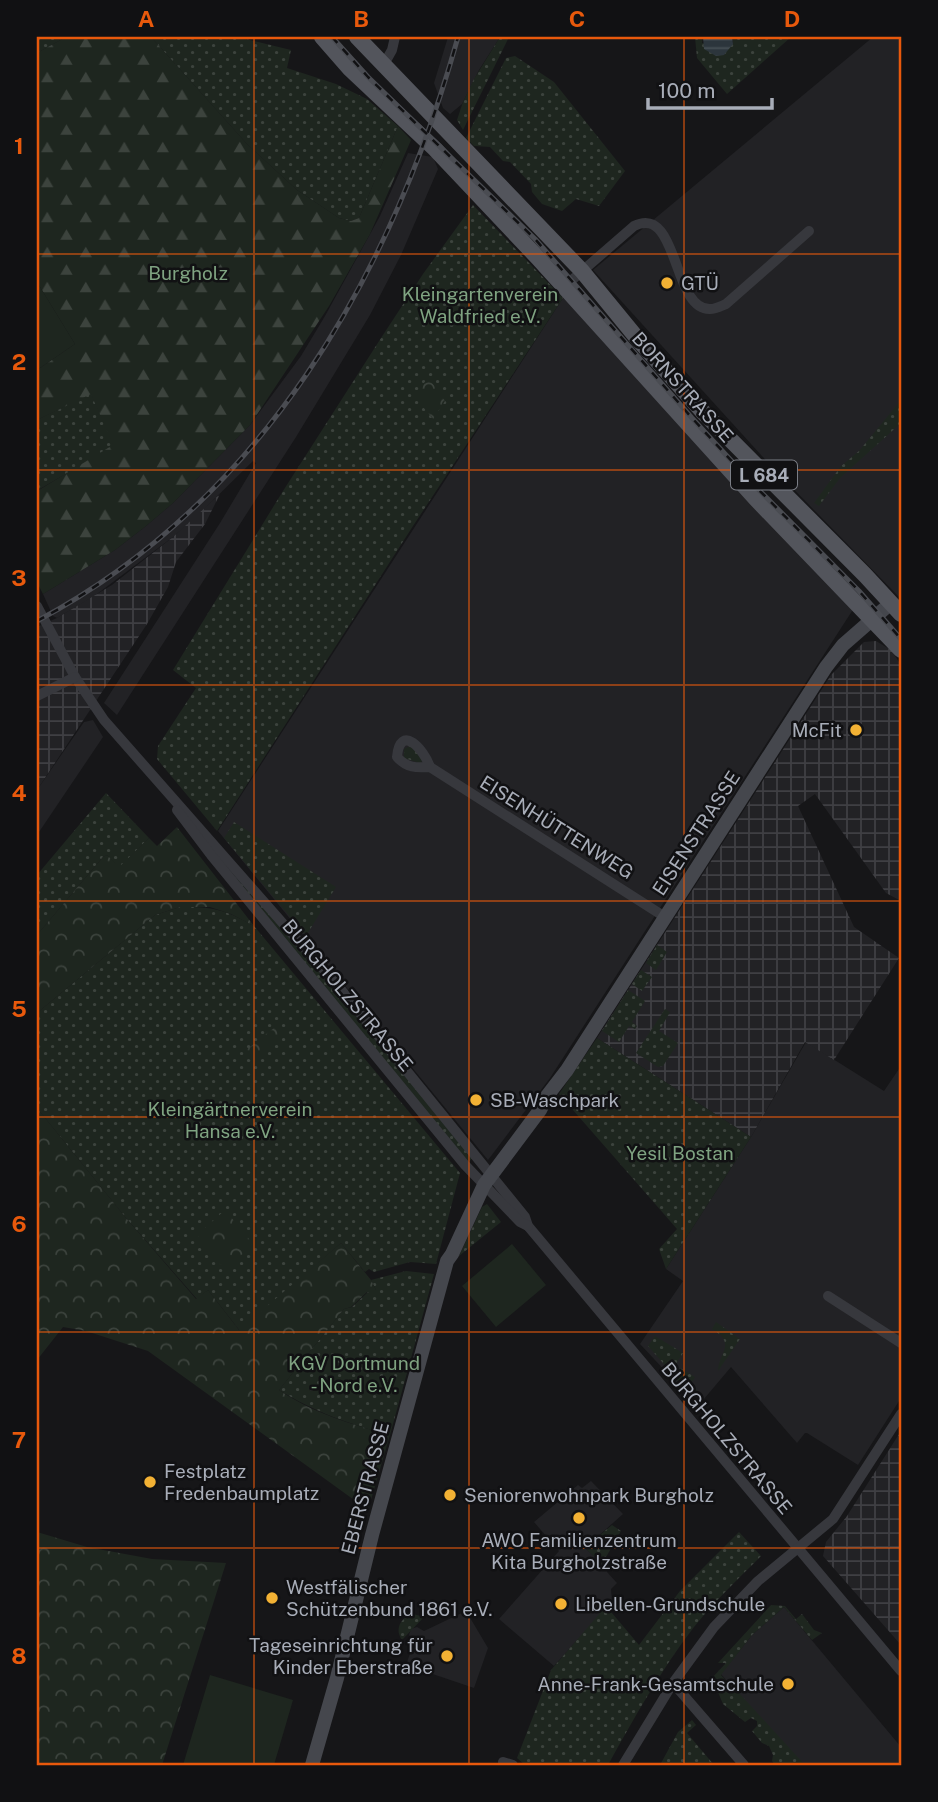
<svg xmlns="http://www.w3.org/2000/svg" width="938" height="1802" font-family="'Public Sans',sans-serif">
<defs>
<pattern id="industrial-grid" width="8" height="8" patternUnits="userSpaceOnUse" patternTransform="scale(1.75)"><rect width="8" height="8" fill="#222225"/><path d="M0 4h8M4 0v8" fill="none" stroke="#3f3f43"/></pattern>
<pattern id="grass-dots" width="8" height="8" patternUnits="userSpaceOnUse" patternTransform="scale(1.75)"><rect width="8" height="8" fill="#1e261f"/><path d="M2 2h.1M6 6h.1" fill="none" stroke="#3c433d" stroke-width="1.8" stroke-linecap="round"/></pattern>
<pattern id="forest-firs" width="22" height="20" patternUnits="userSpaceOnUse" patternTransform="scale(1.75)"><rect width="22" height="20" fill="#1e261f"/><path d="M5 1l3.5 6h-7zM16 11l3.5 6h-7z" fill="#3c433d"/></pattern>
<pattern id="park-crowns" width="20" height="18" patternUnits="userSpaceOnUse" patternTransform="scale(1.75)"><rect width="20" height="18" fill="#1e261f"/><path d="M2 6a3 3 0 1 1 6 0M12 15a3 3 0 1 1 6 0" fill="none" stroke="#3c433d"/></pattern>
<pattern id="water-rules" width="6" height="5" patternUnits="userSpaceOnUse" patternTransform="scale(1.75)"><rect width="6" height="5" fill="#2c353c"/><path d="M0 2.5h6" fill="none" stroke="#485056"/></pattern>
</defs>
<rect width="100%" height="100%" fill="#161618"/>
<!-- built -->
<g fill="#222225">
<polygon points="448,37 500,37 479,70 462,104 450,114 443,108 434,83"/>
<polygon points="873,37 901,37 901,599 771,466 593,270"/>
<polygon points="408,153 433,157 438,169 401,255 370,315 296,437 117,715 104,703 220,523 256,463 253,461 193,520 173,537 93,597 57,618 53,616 43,594 115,550 146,526 173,503 250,425 301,356 325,316 380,216"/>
<polygon points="563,298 579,312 854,608 550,1078 488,1160 218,831"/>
<polygon points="93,720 103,737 37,835 37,790 84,722"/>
<polygon points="806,1042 884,1091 901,1066 901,1398 858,1465 807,1433 805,1433 797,1443 731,1367 698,1406 640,1344 683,1281 666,1269 751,1137"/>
<polygon points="591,1481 623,1514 585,1548 608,1569 607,1572 617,1583 611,1589 612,1601 554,1666 499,1619 559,1551 534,1522 578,1485 582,1488"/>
<polygon points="784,1607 901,1747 901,1765 796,1765 721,1674 752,1635"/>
<polygon points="466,1611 488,1648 474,1688 406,1665 414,1642 409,1635 411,1629 417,1627 424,1631"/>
</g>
<!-- industrial -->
<g fill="url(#industrial-grid)">
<polygon points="220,494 205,524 176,562 168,587 147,624 37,790 37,627 57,618 112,585 173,537"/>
<polygon points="876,641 891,650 901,665 901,901 886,893 815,794 798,806 854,927 899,958 834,1060 805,1042 751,1137 597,1038 831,675 864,642"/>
<polygon points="901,1431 901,1645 823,1556 826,1542 847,1516"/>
</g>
<!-- grass -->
<g fill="url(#grass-dots)">
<polygon points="37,37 66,37 37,53"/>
<polygon points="151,37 237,37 291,50 287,68 336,84 367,99 398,126 359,218 351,221 339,218 297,190 247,144"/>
<polygon points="500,37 509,37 463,130 457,120 463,102 474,79"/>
<polygon points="695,37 703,37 702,43 733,44 732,37 791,37 727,94 697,58"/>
<polygon points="515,56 554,82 625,171 599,206 576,199 562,211 542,204 532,192 531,184 510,162 503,161 490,147 474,146 466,138 506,58"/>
<polygon points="473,205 563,298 413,526 217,831 157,759 158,746 196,688 173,670 283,491 381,338 423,274"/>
<polygon points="91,393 114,446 38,490 37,420"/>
<polygon points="901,400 901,423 840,478 819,506 814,503 841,466 859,451"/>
<polygon points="410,746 414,748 422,761 420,763 404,758 404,749"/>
<polygon points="106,793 149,838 119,868 107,855 103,857 37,935 37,875"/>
<polygon points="234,822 336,887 306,936 224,838"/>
<polygon points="230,871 269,912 473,1157 468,1163 229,873"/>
<path d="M 180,907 C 215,907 223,909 254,926 L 460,1173 L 436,1264 L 410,1262 L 374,1272 L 369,1269 L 365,1272 L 341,1243 L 240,1331 L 208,1290 L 197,1299 L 126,1218 L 37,1108 L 37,1013 L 155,915 Z"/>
<polygon points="657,945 667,952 656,970 646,963"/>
<polygon points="641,970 652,977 642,991 632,984"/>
<polygon points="628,990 645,1001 632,1022 637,1026 635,1029 629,1026 619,1042 602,1031"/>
<polygon points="665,1009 670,1012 659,1031 678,1043 663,1066 658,1067 636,1053"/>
<polygon points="597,1038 751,1137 666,1269 659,1249 677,1229 559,1094"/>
<polygon points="487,1204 501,1222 459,1256 482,1207"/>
<path d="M 406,1271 L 434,1274 L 390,1435 C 349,1424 315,1412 279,1390 L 344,1309 L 352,1307 L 368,1292 L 376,1290 L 371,1280 Z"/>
<path d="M 716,1322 L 740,1339 L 718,1371 C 719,1352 737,1344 712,1329 Z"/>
<polygon points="655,1336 683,1353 671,1372 648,1346"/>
<polygon points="680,1368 695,1377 690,1385 698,1391 695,1399 677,1380 677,1372"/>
<polygon points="612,1525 621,1531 602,1564 585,1548 590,1544 589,1541 593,1537 595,1539"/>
<path d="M 739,1532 L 761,1556 C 738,1579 714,1602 694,1627 C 661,1670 634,1718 608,1765 L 525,1765 L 517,1758 L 551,1670 L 606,1606 L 639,1645 L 680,1591 Z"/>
<polygon points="771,1605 785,1606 796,1619 802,1614 814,1630 822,1633 812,1640 784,1607 752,1635 721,1675 736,1693 739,1693 805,1765 775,1765 772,1761 773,1755 769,1746 762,1743 752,1731 757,1726 757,1721 751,1718 745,1722 723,1704 712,1678 726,1663 718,1663"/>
<path d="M 413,1614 L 424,1617 L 402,1640 C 394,1629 401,1617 413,1614 Z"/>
<polygon points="692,1720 696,1725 687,1733 714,1765 660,1765 678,1732"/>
</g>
<!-- forest -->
<polygon fill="url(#forest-firs)" points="66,37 151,37 247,144 297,190 339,218 351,221 359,218 398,126 411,140 370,234 329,306 250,425 173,503 146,526 115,550 43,594 37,582 37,486 39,490 113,445 91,394 37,420 37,370 75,344 37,282 37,53"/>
<!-- park -->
<g fill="url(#park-crowns)">
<polygon points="428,377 445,401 433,419 415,397"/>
<polygon points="177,827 254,926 231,914 210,907 180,907 155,915 37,1013 37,935 103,857 107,855 119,867 149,838 157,846"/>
<polygon points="279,1024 287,1032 252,1060 243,1057 245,1051"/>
<path d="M 37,1108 L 126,1218 L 196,1299 L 208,1290 L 239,1330 L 341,1243 L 371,1280 L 376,1290 L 374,1295 L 367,1292 L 351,1307 L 344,1309 L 279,1390 C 313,1413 350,1424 390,1435 L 368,1510 L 148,1351 L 86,1331 L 63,1327 L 37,1360 Z"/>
<polygon points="225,1210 254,1245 228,1266 219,1264 197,1235"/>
<polygon points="37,1532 87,1547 152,1559 226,1563 162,1765 37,1765"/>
</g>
<!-- pitch -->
<g fill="#1e261f">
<polygon points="37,282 75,344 37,370"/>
<polygon points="512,1244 546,1285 496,1327 462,1286"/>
<polygon points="210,1675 293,1700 274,1765 183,1765"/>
</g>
<!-- water -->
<polygon fill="url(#water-rules)" points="703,37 732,37 733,44 724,55 716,56 704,49"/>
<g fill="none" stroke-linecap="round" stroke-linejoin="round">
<!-- street -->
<g stroke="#37383d" stroke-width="10">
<polyline points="383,66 392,50 395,37"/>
<path d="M 565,286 L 634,226 C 679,204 672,310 710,309 C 716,309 721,306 726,304 L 809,231"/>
<polyline points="37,606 75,677 104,720 338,986 525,1217 528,1226 901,1671"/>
<polyline points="37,696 75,677"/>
<path d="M 430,767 C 424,749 400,723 397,757 C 407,768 416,768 430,767 L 665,917"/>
<polyline points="177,810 211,855 465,1165 520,1222 528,1226"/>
<polyline points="828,1296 901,1343"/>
<polyline points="673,1683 744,1765"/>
<polyline points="503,1762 513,1765"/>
<polyline points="623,1765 673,1683 714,1627 758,1581 833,1519 901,1414"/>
</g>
<!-- secondary -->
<polyline stroke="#45474d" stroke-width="14" points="312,1765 337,1678 372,1535 447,1261 452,1254 484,1185 540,1110 547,1096 567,1070 826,667 843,645 891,603"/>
<!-- primary -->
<g stroke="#53555c" stroke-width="16">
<polyline points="322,37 350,69 435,149 538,258 755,498 901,650"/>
<polyline points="357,37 582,271 641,343 702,411 865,575 901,614"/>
</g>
<defs>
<g id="rail">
<polyline points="332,37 368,77 535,239 692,418 750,481 859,591 901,639"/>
<path d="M 37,621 C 262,501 391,277 458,37"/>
</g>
</defs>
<!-- rail casing -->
<use href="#rail" stroke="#4a4c52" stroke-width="5"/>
<!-- rail -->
<use href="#rail" stroke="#111113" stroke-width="2.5" stroke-dasharray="8" stroke-linecap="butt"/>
</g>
<!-- grid -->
<path fill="none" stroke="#e8590c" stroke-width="2" stroke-opacity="0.55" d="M 254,37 L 254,1765M 469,37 L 469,1765M 684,37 L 684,1765M 37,254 L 901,254M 37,470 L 901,470M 37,685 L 901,685M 37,901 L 901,901M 37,1117 L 901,1117M 37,1332 L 901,1332M 37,1548 L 901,1548"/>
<!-- markers -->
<g fill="#f2b134" stroke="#111113" stroke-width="2.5">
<circle cx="667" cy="283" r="7"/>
<circle cx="856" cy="730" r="7"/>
<circle cx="476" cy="1100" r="7"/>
<circle cx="150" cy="1482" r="7"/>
<circle cx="450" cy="1495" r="7"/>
<circle cx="579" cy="1518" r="7"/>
<circle cx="272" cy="1598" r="7"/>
<circle cx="561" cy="1604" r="7"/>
<circle cx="447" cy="1656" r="7"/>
<circle cx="788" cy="1684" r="7"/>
</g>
<g text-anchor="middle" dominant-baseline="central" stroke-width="5" stroke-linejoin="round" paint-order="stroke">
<!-- shield labels -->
<rect fill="#111113" stroke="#7b7e86" stroke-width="2" x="731" y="460.5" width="66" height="29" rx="5"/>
<g font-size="18" font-weight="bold" fill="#a8adb8">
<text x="764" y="475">L 684</text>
</g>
<!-- park labels -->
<g font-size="19" fill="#7fa381" stroke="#111113">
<text x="188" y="273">Burgholz</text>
<text x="480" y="294">Kleingartenverein<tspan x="480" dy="22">Waldfried e.V.</tspan></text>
<text x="230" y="1109">Kleingärtnerverein<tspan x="230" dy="22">Hansa e.V.</tspan></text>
<text x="680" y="1153">Yesil Bostan</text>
<text x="354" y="1363">KGV Dortmund<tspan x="354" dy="22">- Nord e.V.</tspan></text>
</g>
<!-- poi labels -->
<g font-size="19" fill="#a8adb8" stroke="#111113" text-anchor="start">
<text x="681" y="283">GTÜ</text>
<text x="842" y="730" text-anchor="end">McFit</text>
<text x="490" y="1100">SB-Waschpark</text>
<text x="164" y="1471">Festplatz<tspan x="164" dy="22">Fredenbaumplatz</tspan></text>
<text x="464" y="1495">Seniorenwohnpark Burgholz</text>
<text x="579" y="1540" text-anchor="middle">AWO Familienzentrum<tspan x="579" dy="22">Kita Burgholzstraße</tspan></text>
<text x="286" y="1587">Westfälischer<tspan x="286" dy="22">Schützenbund 1861 e.V.</tspan></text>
<text x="575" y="1604">Libellen-Grundschule</text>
<text x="433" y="1645" text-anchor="end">Tageseinrichtung für<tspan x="433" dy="22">Kinder Eberstraße</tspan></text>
<text x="774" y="1684" text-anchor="end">Anne-Frank-Gesamtschule</text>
</g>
<!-- street labels -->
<g font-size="19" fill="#a8adb8" stroke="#111113">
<text transform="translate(683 387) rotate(48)">BORNSTRASSE</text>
<text transform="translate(557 827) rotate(32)">EISENHÜTTENWEG</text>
<text transform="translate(696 833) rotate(-57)">EISENSTRASSE</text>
<text transform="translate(348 995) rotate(50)">BURGHOLZSTRASSE</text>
<text transform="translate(727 1438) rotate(50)">BURGHOLZSTRASSE</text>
<text transform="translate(365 1488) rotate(-75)">EBERSTRASSE</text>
</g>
</g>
<!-- border -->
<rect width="938" height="1802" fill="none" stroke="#111113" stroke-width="77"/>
<!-- scale -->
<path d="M648 98v10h124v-10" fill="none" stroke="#a8adb8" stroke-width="3.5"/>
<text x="658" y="98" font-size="21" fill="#a8adb8" stroke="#111113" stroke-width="5" paint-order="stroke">100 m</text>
<rect x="38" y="38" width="862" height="1726" fill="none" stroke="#e8590c" stroke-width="2.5"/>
<g font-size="23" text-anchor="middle" font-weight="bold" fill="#e8590c">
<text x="146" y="27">A</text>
<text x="361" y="27">B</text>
<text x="577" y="27">C</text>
<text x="792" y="27">D</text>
<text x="19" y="154">1</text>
<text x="19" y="370">2</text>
<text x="19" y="586">3</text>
<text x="19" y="801">4</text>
<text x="19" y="1017">5</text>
<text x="19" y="1232">6</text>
<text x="19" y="1448">7</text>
<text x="19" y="1664">8</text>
</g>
</svg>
